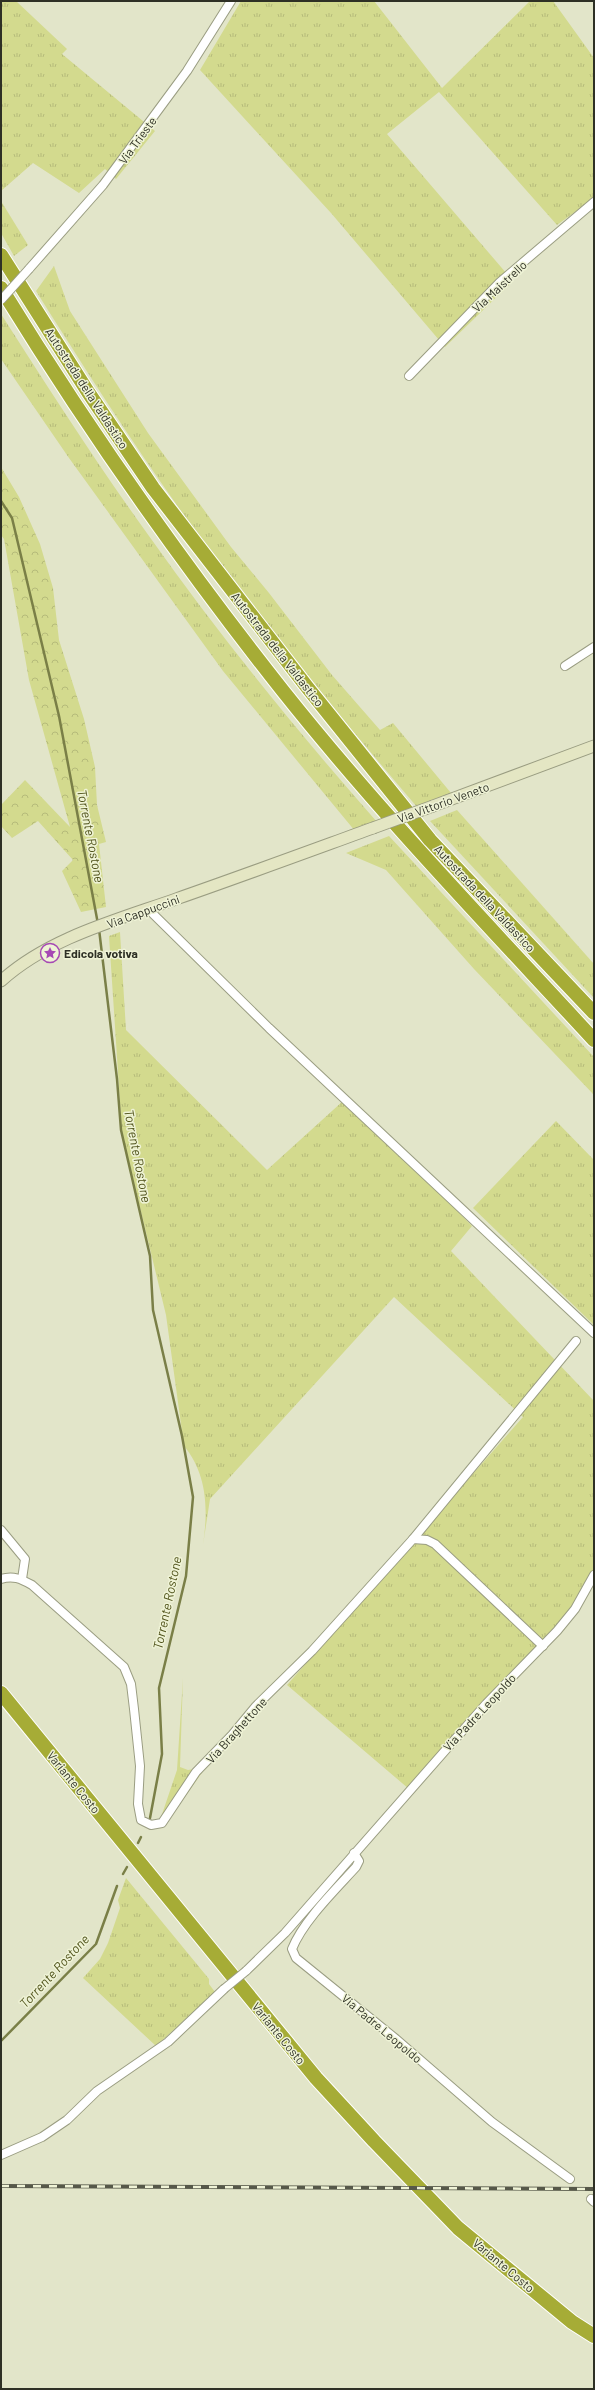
<svg xmlns="http://www.w3.org/2000/svg" width="595" height="2390" font-family="Barlow,sans-serif">
<defs>
<pattern id="grass-tufts" width="24" height="20" patternUnits="userSpaceOnUse"><rect width="24" height="20" fill="#d3da8e"/><path d="M3 7l-1-3M5 7V3M7 7l1-3M15 17l-1-3M17 17v-4M19 17l1-3" fill="none" stroke="#b5bb7a"/></pattern>
<pattern id="forest-crowns" width="20" height="18" patternUnits="userSpaceOnUse"><rect width="20" height="18" fill="#d3da8e"/><path d="M2 6a3 3 0 1 1 6 0M12 15a3 3 0 1 1 6 0" fill="none" stroke="#b5bb7a"/></pattern>
</defs>
<rect width="100%" height="100%" fill="#e2e5c9"/>
<!-- grass -->
<g fill="url(#grass-tufts)">
<polygon points="1,1 16,1 67,49 62,54 155,131 116,179 105,169 79,193 33,163 1,191"/>
<polygon points="241,1 374,1 442,88 530,1 553,1 594,58 594,198 557,225 439,92 387,134 513,281 445,347 331,213 200,70"/>
<polygon points="1,201 28,245 14,256 1,233"/>
<path d="M 54,266 L 70,311 L 148,433 L 231,547 L 269,593 L 332,675 L 380,730 L 393,723 L 451,793 L 417,807 C 348,726 279,644 216,559 C 151,472 93,382 36,291 Z"/>
<path d="M 1,314 C 49,389 97,464 149,536 C 219,635 296,730 377,822 L 355,831 L 223,671 L 69,458 L 1,359 Z"/>
<polygon points="457,810 594,964 594,998 430,821"/>
<polygon points="389,836 594,1057 594,1095 474,969 386,870 346,853"/>
<path d="M 120,932 L 126,1030 L 267,1170 L 343,1101 L 393,1145 L 472,1226 L 451,1251 L 594,1401 L 594,1569 L 592,1574 L 574,1604 L 558,1626 L 409,1789 L 287,1685 L 523,1417 L 394,1297 L 210,1499 L 203,1545 C 208,1511 208,1475 184,1446 L 166,1315 L 122,1133 L 109,936 Z"/>
<polygon points="556,1121 594,1160 594,1325 473,1208"/>
<polygon points="183,1678 180,1767 188,1770 206,1767 165,1825 158,1826 177,1770"/>
<polygon points="126,1878 209,1979 209,1984 215,1992 156,2046 83,1978 100,1959 108,1943 120,1908 118,1900"/>
</g>
<!-- forest -->
<polygon fill="url(#forest-crowns)" points="1,467 19,497 40,544 53,588 59,640 84,719 95,767 97,805 106,842 99,844 106,907 81,912 62,871 73,860 38,821 12,838 1,826 1,805 25,780 70,827 29,680 4,539 1,535"/>
<g fill="none" stroke-linecap="round" stroke-linejoin="round">
<!-- stream -->
<g stroke="#7a7f47" stroke-width="2.5">
<polyline points="1,501 12,518 59,716 98,924"/>
<polyline points="99,929 117,1079 121,1130 150,1256 153,1310 182,1436 193,1497 186,1576 159,1688 162,1754 150,1818"/>
<polyline points="138,1843 141,1837"/>
<polyline points="123,1874 127,1867"/>
<polyline points="1,2041 96,1944 117,1886"/>
</g>
<defs>
<g id="street">
<polyline points="29,269 103,185 187,71 231,1"/>
<polyline points="409,376 500,282 594,202"/>
<polyline points="565,666 594,647"/>
<polyline points="148,909 269,1028 594,1333"/>
<polyline points="1,1530 25,1559 22,1579"/>
<polyline points="413,1539 576,1341"/>
<path d="M 1,1579 C 13,1575 21,1579 32,1585 L 124,1667 L 131,1684 L 134,1709 L 140,1766 L 138,1804 L 141,1820 L 151,1825 L 162,1823 L 196,1772 L 232,1735 L 256,1706 L 312,1651 L 413,1539 L 427,1540 L 435,1544 L 543,1646"/>
<path d="M 354,1853 L 359,1861 L 356,1867 C 336,1889 303,1921 292,1949 L 296,1958 L 396,2039 L 492,2122 L 570,2179"/>
<polyline points="246,1971 285,1933 486,1704 557,1631 575,1609 594,1575"/>
<polyline points="1,2155 42,2137 67,2120 97,2091 168,2042 224,1989"/>
<polyline points="591,2199 594,2202"/>
</g>
<g id="secondary">
<polyline points="433,806 594,746"/>
<path d="M 1,981 C 48,938 117,920 176,899 C 242,876 307,852 373,828"/>
</g>
<g id="highway">
<polyline points="1,255 88,392 153,488 307,687 430,840 594,1013"/>
<path d="M 1,288 C 87,428 181,562 283,691 C 380,813 488,925 594,1040"/>
<polyline points="1,1693 316,2078 374,2141 458,2228 572,2322 594,2336"/>
</g>
</defs>
<!-- street casing -->
<use href="#street" stroke="#9a9d82" stroke-width="10"/>
<!-- secondary casing -->
<use href="#secondary" stroke="#9a9d82" stroke-width="13"/>
<!-- highway casing -->
<use href="#highway" stroke="#fff" stroke-width="16"/>
<!-- street -->
<use href="#street" stroke="#fff" stroke-width="8"/>
<!-- secondary -->
<use href="#secondary" stroke="#e4e6c3" stroke-width="11"/>
<!-- highway -->
<use href="#highway" stroke="#a6ac36" stroke-width="14"/>
<defs>
<polyline id="rail" points="1,2186 594,2189"/>
</defs>
<!-- rail casing -->
<use href="#rail" stroke="#565849" stroke-width="4"/>
<!-- rail -->
<use href="#rail" stroke="#eff3d6" stroke-width="2.5" stroke-dasharray="8" stroke-linecap="butt"/>
<defs>
<g id="street-bridge">
<polyline points="1,300 29,269"/>
<polyline points="224,1989 246,1971"/>
</g>
<polyline id="secondary-bridge" points="373,828 433,806"/>
</defs>
<!-- street-bridge casing -->
<use href="#street-bridge" stroke="#9a9d82" stroke-width="10" stroke-linecap="butt"/>
<!-- secondary-bridge casing -->
<use href="#secondary-bridge" stroke="#9a9d82" stroke-width="13" stroke-linecap="butt"/>
<!-- street-bridge -->
<use href="#street-bridge" stroke="#fff" stroke-width="8"/>
<!-- secondary-bridge -->
<use href="#secondary-bridge" stroke="#e4e6c3" stroke-width="11"/>
</g>
<!-- icons -->
<defs>
<symbol id="sight-ring" viewBox="-11 -11 22 22"><circle r="9.5" fill="#eff3d6" stroke="#a649b4" stroke-width="1.5"/><path d="M0-6L1.8-2.2L6-1.7L2.9 1.2L3.7 5.4L0 3.3L-3.7 5.4L-2.9 1.2L-6-1.7L-1.8-2.2Z" fill="#a649b4"/></symbol>
</defs>
<g fill-rule="evenodd">
<use href="#sight-ring" x="39" y="942" width="22" height="22"/>
</g>
<g text-anchor="middle" dominant-baseline="central" stroke-width="3" stroke-linejoin="round" paint-order="stroke">
<!-- street labels -->
<g font-size="12" fill="#2e3025" stroke="#eff3d6">
<text transform="translate(137 140) rotate(-54)">Via Trieste</text>
<text transform="translate(499 286) rotate(-43)">Via Maistrello</text>
<text transform="translate(87 388) rotate(57)">Autostrada della Valdastico</text>
<text transform="translate(278 649) rotate(52)">Autostrada della Valdastico</text>
<text transform="translate(443 802) rotate(-20)">Via Vittorio Veneto</text>
<text transform="translate(485 898) rotate(47)">Autostrada della Valdastico</text>
<text transform="translate(143 911) rotate(-20)">Via Cappuccini</text>
<text transform="translate(479 1712) rotate(-47)">Via Padre Leopoldo</text>
<text transform="translate(236 1730) rotate(-48)">Via Braghettone</text>
<text transform="translate(74 1782) rotate(51)">Variante Costo</text>
<text transform="translate(382 2028) rotate(40)">Via Padre Leopoldo</text>
<text transform="translate(279 2033) rotate(51)">Variante Costo</text>
<text transform="translate(504 2265) rotate(40)">Variante Costo</text>
</g>
<!-- poi labels -->
<g font-size="12" font-weight="bold" fill="#2e3025" stroke="#eff3d6" text-anchor="start">
<text x="64" y="953">Edicola votiva</text>
</g>
<!-- water labels -->
<g font-size="13" font-style="italic" fill="#51541c" stroke="#eff3d6">
<text transform="translate(91 836) rotate(79)">Torrente Rostone</text>
<text transform="translate(138 1156) rotate(79)">Torrente Rostone</text>
<text transform="translate(167 1603) rotate(-78)">Torrente Rostone</text>
<text transform="translate(54 1971) rotate(-47)">Torrente Rostone</text>
</g>
</g>
<!-- border -->
<rect width="595" height="2390" fill="none" stroke="#2e3025" stroke-width="4"/>
</svg>
